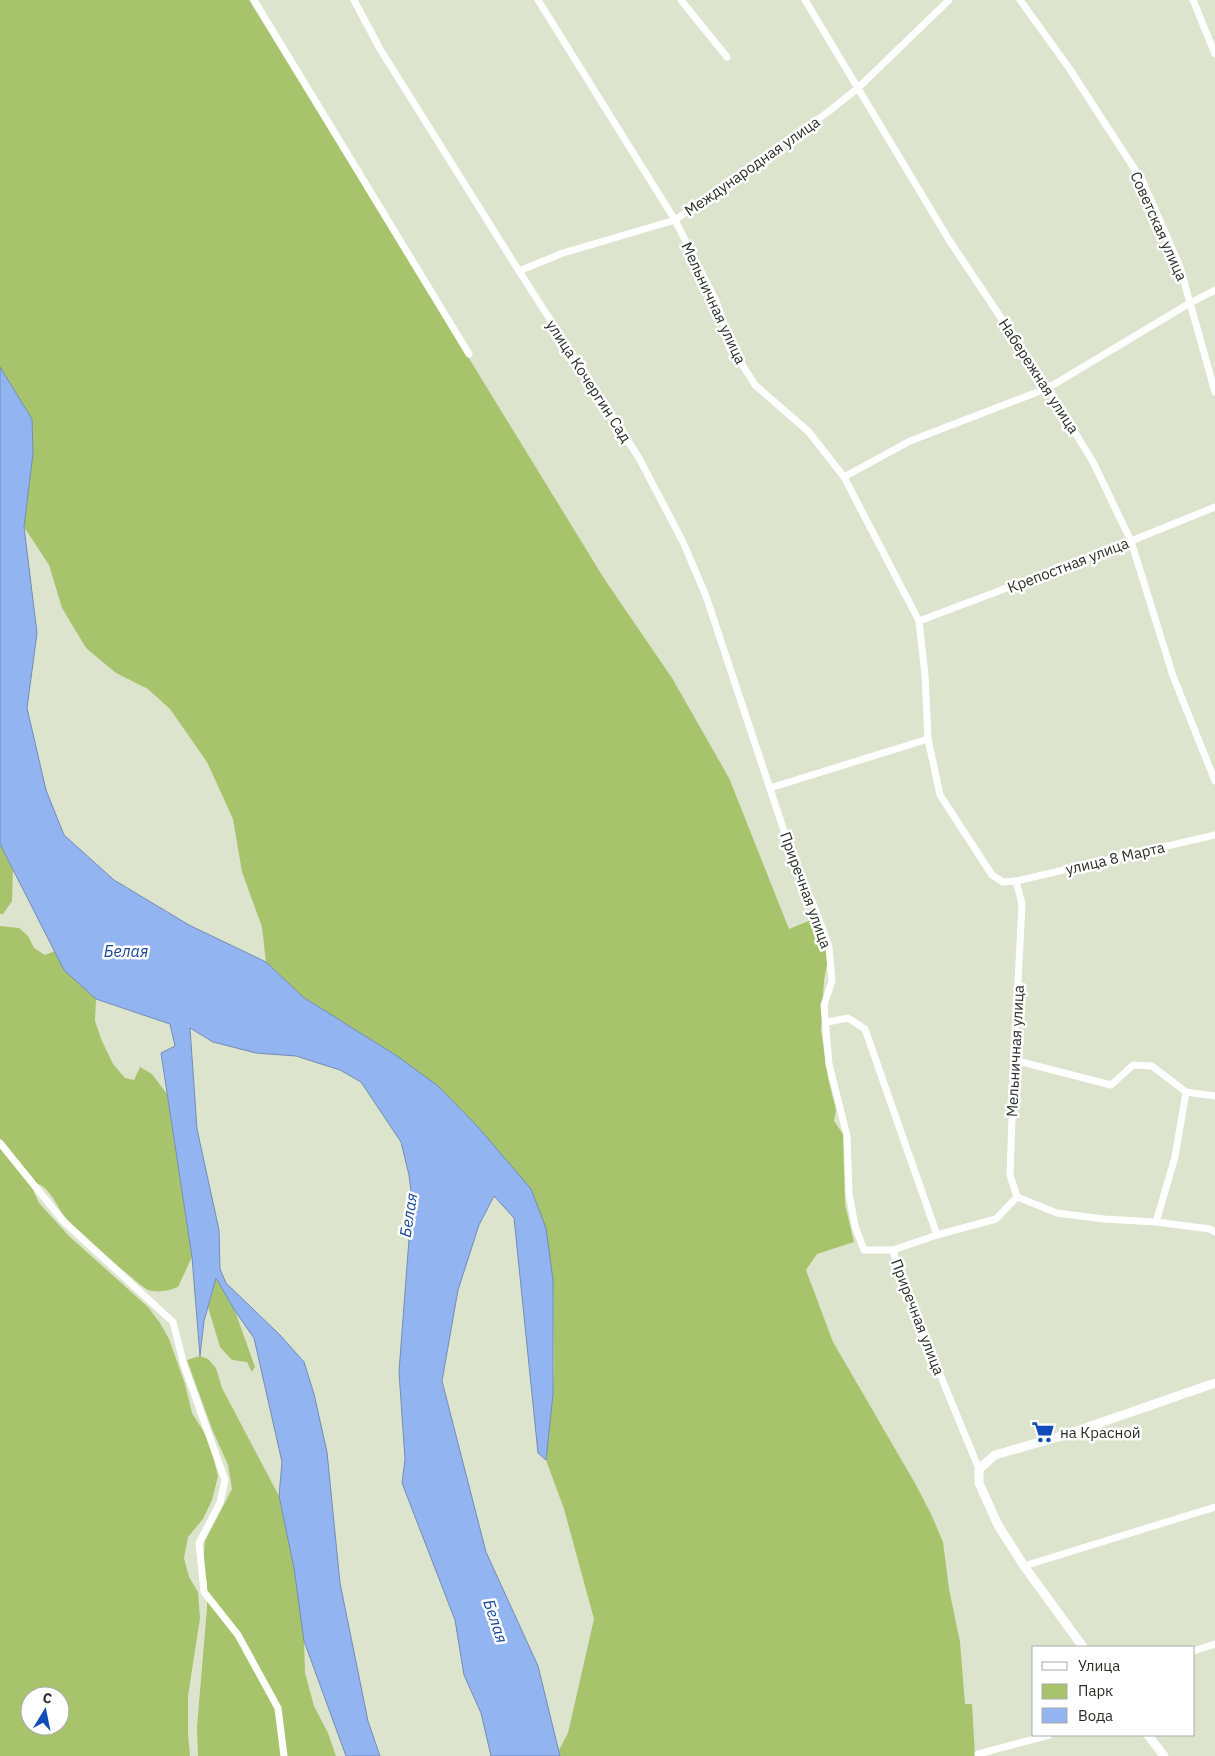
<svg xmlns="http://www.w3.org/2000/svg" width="1215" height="1756" font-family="'IBM Plex Sans',sans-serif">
<rect width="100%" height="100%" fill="#dce4ce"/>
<!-- green -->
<g fill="#a7c36c" fill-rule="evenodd">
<polygon points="0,0 249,0 605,580 672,678 729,778 789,929 816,918 828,959 824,980 821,1031 828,1078 836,1110 834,1121 843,1134 845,1204 854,1242 817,1254 806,1270 833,1342 916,1485 931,1514 943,1542 949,1589 960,1642 965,1704 972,1704 975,1756 560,1756 559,1750 568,1733 594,1619 564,1509 546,1460 553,1394 554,1368 553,1280 545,1228 478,1127 438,1086 397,1056 303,997 266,962 262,927 242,872 233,819 207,762 170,709 148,689 116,673 86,648 62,608 49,565 24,527 33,453 32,419 0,367"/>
<polygon points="0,844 13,870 12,901 3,914 0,914"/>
<path d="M 0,926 L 19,928 L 28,936 L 34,948 L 45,955 L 55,951 L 65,970 L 96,999 L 95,1021 L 102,1041 L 113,1064 L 125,1078 L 134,1080 L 140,1067 L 152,1074 L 167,1094 L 192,1257 L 178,1287 C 168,1291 159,1293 148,1290 C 142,1288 76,1229 68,1220 C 54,1205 52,1185 29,1181 L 39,1203 L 69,1236 L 148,1307 L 160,1323 L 169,1339 L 185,1384 L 192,1413 L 207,1437 L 213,1456 L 218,1476 L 212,1500 L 203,1519 L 188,1537 L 184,1558 L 189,1577 L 198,1592 L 200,1618 L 188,1696 L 188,1734 L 190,1756 L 0,1756 ZM 30,1696 L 60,1696 L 60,1726 L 30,1726 Z"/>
<polygon points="216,1278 235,1311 255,1367 252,1372 247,1362 232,1360 220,1347 208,1307"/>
<polygon points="200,1356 208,1359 216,1368 222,1388 279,1496 294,1568 304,1641 305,1673 314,1706 328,1733 336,1756 198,1756 197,1727 207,1608 207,1584 203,1564 205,1541 232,1489 228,1465 212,1429 187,1360"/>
</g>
<!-- water -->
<polygon fill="#92b4f1" stroke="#738cb4" points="0,367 32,419 33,453 24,527 37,633 27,708 46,790 64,835 114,880 189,925 266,962 303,997 397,1056 438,1086 478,1127 531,1189 546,1228 553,1280 553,1394 546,1460 538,1453 514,1218 494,1196 479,1225 458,1290 442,1381 486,1552 538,1666 560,1756 491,1756 481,1713 464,1675 455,1620 402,1483 405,1459 399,1372 412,1199 409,1175 401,1142 361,1082 340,1070 296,1056 256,1053 213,1042 190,1028 197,1129 219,1230 220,1269 226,1283 280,1335 304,1362 314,1394 327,1452 340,1583 368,1721 380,1756 346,1756 304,1641 294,1568 279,1496 282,1462 254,1338 235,1311 216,1278 204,1321 200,1356 192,1257 161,1053 175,1046 170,1024 96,999 64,970 0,844"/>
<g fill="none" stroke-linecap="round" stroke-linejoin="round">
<!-- minor -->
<g stroke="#fff" stroke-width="7">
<polyline points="254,0 469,354"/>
<polyline points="354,0 380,49 519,271 639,458 683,542 706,596 789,846 816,911 829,947 832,981 824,1005 829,1064 847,1136 849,1193 855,1226 864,1250 893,1250 937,1235 996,1219 1017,1197"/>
<polyline points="538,0 675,220 716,301 733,350 755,385 808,431 844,477 919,621 925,675 928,739 940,795 992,875 1003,882 1016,881 1022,904 1014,1060 1010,1175 1017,1197 1057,1213 1104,1219 1156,1222 1210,1229 1215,1232"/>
<polyline points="681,0 727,57"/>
<polyline points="805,0 949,240 1048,388 1093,462 1131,541 1173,676 1215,781"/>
<polyline points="1020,0 1069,68 1143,182 1180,267 1215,392"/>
<polyline points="1193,0 1215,54"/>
<polyline points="519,271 563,253 675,220 828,112 858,88 949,0"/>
<polyline points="844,477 910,441 1048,388 1190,303 1215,290"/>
<polyline points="919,621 1131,541 1215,507"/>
<polyline points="770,788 928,739"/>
<polyline points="1016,881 1215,835"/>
<polyline points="827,1022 848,1018 865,1029 937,1235"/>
<polyline points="1014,1060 1111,1085 1133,1065 1152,1066 1186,1092 1215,1096"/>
<polyline points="0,1143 63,1221 173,1322 184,1365 225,1480 220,1503 199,1543 204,1592 238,1635 278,1708 284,1756"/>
<polyline points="1156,1222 1175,1157 1186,1092"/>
<polyline points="893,1250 902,1282 979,1469"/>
<polyline points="1024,1566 1215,1507"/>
<polyline points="1194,1651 1215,1644"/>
<polyline points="978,1754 1049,1735"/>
</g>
<!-- tertiary -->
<g stroke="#fff" stroke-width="9">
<polyline points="1083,1647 1024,1566 998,1525 979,1483 979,1469 995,1455 1065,1435 1215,1383"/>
<polyline points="1148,1735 1164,1756"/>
</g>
</g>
<!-- icons -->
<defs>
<symbol id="supermarket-bare" viewBox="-9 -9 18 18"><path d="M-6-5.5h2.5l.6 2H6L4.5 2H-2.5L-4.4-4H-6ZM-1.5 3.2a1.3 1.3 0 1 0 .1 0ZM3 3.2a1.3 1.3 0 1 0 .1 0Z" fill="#114db8" stroke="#fff" stroke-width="2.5" paint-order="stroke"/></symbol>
</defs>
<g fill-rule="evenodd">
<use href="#supermarket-bare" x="1027" y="1416" width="32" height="32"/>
</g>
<g text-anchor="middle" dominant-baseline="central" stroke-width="5" stroke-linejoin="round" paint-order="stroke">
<!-- street labels -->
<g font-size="15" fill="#2b2e26" stroke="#fff">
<text transform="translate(752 166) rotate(-35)">Международная улица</text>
<text transform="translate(1159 226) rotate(66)">Советская улица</text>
<text transform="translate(714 303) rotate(65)">Мельничная улица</text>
<text transform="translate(1039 376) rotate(57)">Набережная улица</text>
<text transform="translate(589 381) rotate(57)">улица Кочергин Сад</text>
<text transform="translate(1068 565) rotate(-21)">Крепостная улица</text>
<text transform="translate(1115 858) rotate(-13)">улица 8 Марта</text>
<text transform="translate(806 890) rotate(70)">Приречная улица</text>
<text transform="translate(1015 1051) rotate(-87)">Мельничная улица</text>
<text transform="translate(918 1317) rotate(69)">Приречная улица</text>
</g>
<!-- poi labels -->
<g font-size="15" fill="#2b2e26" stroke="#fff" text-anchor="start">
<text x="1060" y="1432">на Красной</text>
</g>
<!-- water labels -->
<g font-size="16" font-style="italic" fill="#16459b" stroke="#fff">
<text x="126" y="951">Белая</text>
<text transform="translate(408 1215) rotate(-81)">Белая</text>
<text transform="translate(496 1621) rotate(71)">Белая</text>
</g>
</g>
<!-- legend -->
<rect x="1032" y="1646" width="162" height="90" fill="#ffffff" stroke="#aaaba8"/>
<rect x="1042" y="1662" width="25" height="8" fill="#ffffff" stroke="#aaaba8"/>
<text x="1078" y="1671" font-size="15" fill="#2b2e26">Улица</text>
<rect x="1042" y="1684" width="25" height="15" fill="#a7c36c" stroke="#aaaba8"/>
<text x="1078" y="1696" font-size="15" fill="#2b2e26">Парк</text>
<rect x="1042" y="1708" width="25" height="15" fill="#92b4f1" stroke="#aaaba8"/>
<text x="1078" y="1721" font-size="15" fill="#2b2e26">Вода</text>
<!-- north arrow -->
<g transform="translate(45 1711) rotate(10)"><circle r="24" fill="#ffffff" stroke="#aaaba8"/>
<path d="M0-4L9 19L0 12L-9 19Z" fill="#114db8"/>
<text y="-8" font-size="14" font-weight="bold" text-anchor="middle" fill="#2b2e26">С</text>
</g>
</svg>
